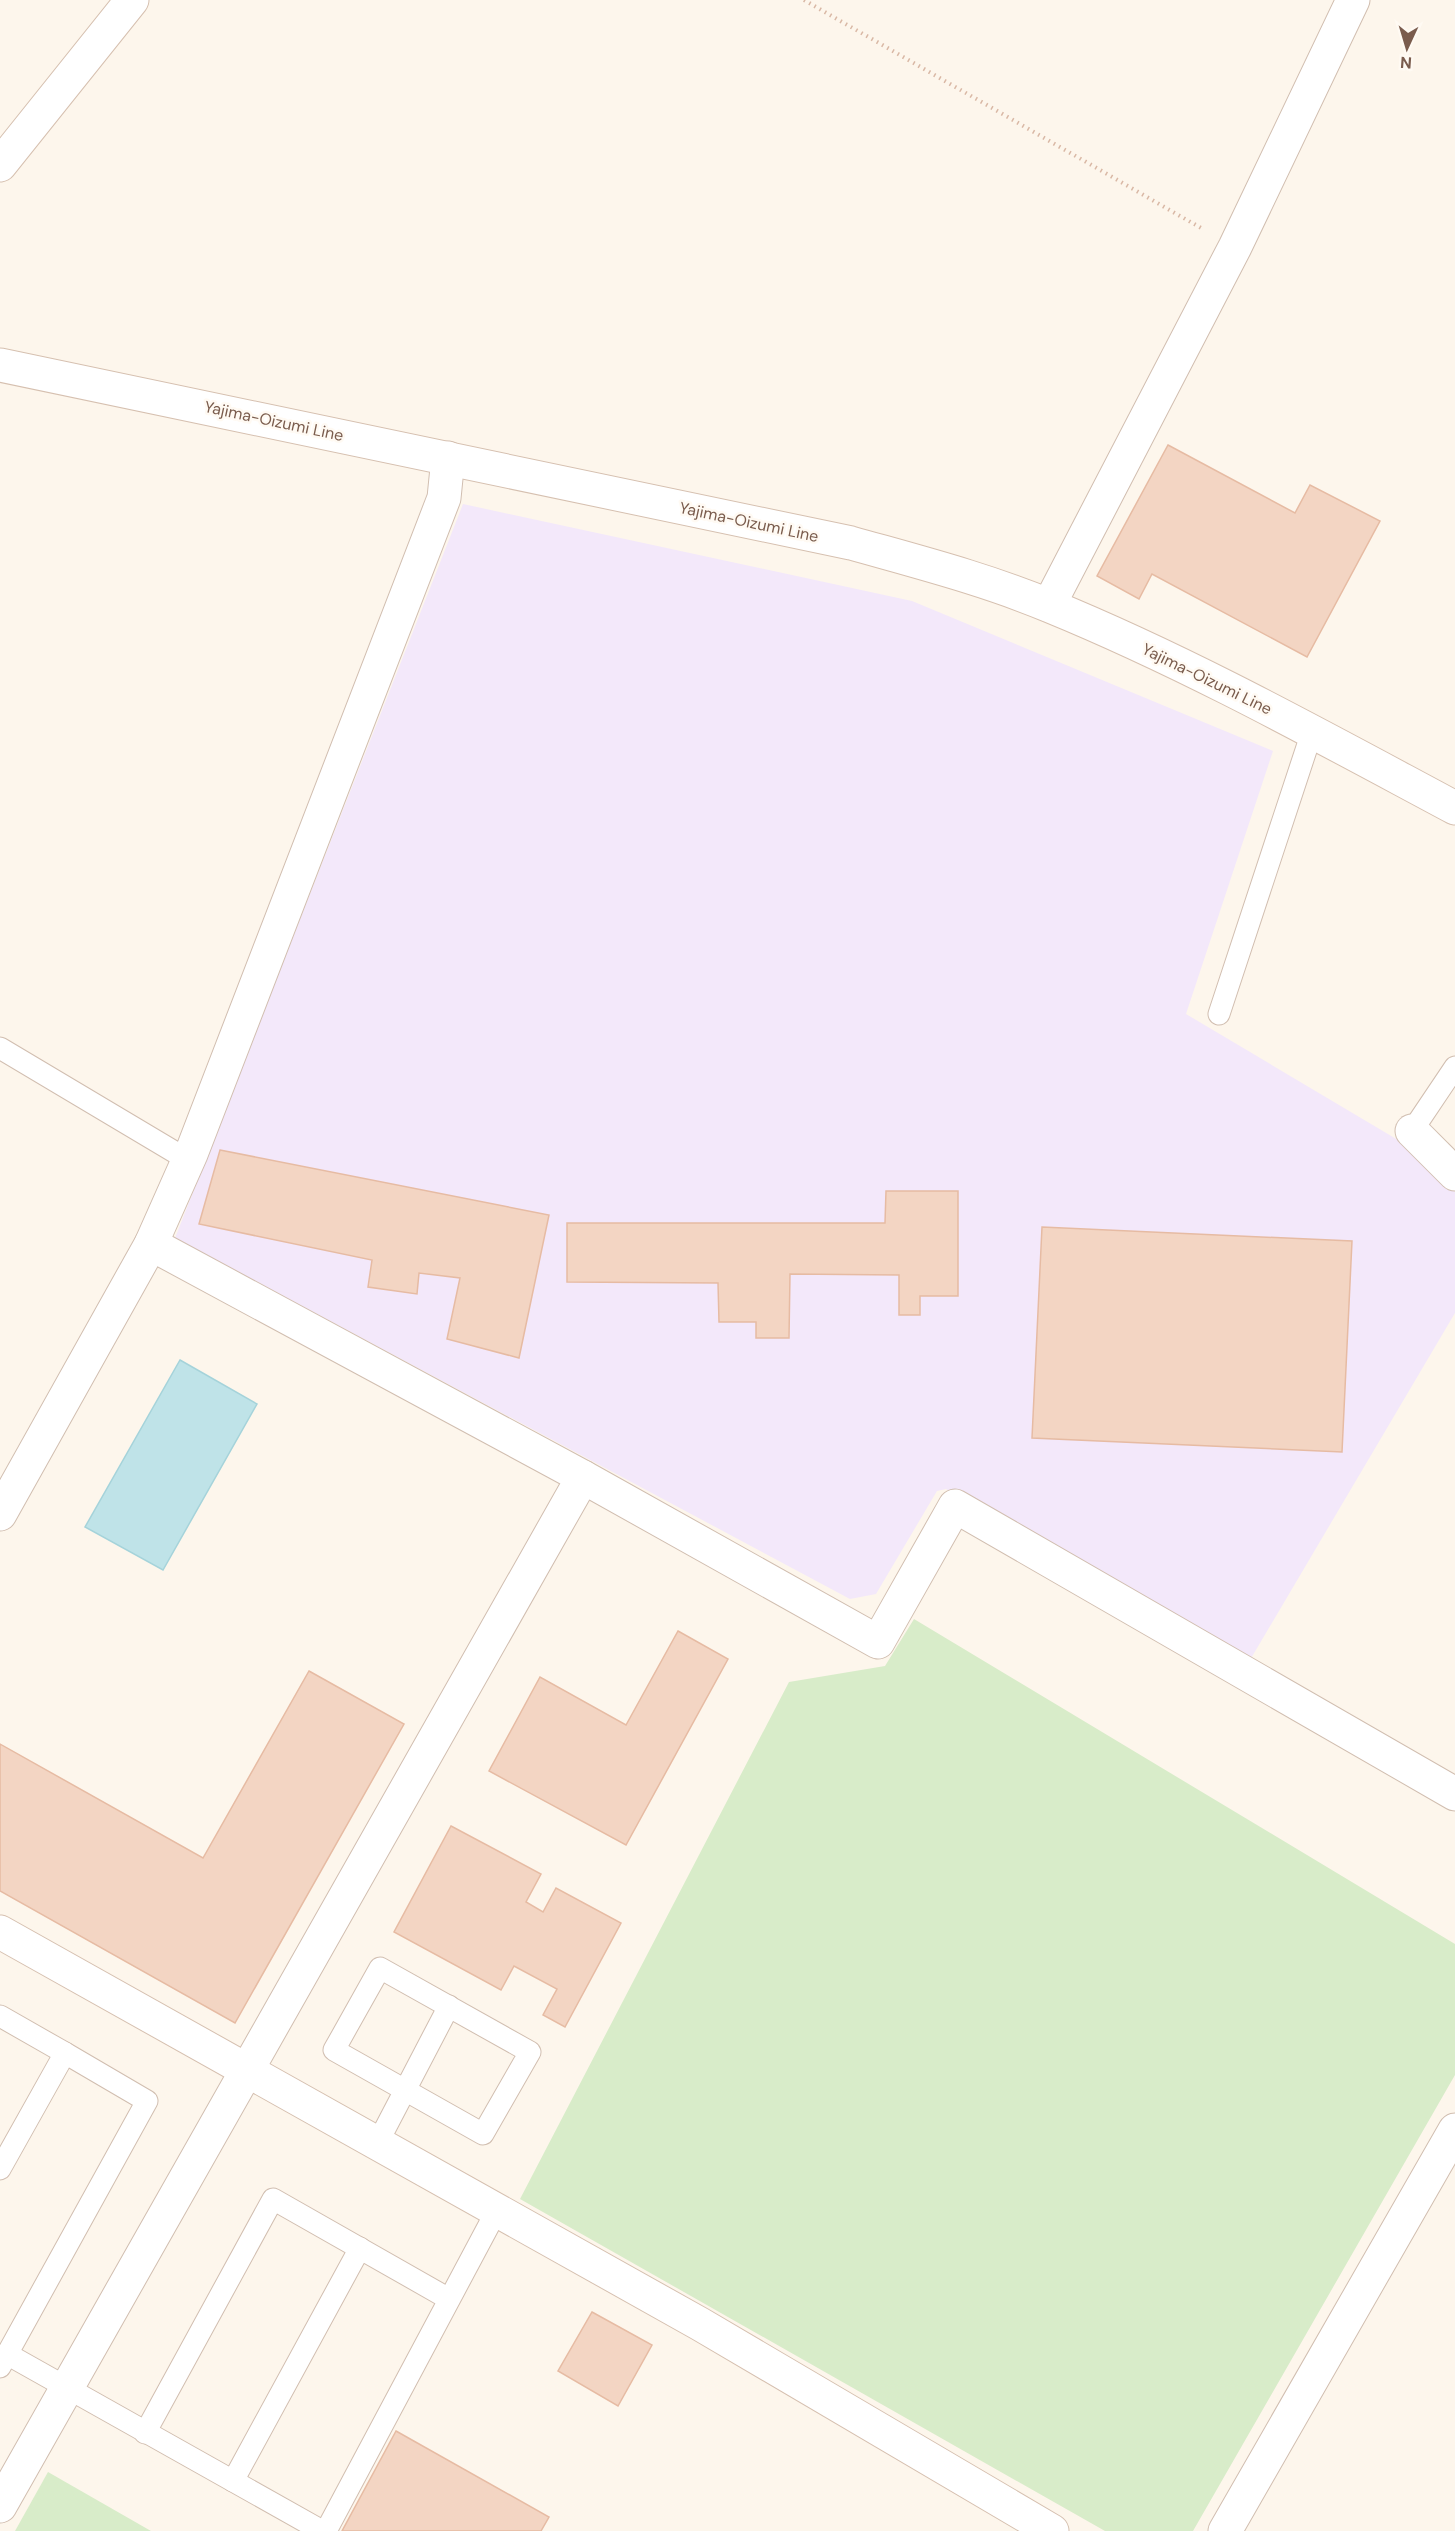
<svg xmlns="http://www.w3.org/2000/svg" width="1455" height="2531" font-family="'DM Sans',sans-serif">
<rect width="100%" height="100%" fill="#fdf6ec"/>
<!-- education -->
<polygon fill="#f3e8fa" points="463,504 912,601 1273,751 1186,1014 1398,1140 1455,1192 1455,1313 1250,1660 946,1489 937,1491 876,1594 850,1599 175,1238"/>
<!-- green -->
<g fill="#d8ecc9">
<polygon points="914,1619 1455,1944 1455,2075 1193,2531 1105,2531 520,2199 789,1682 885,1666"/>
<polygon points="48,2472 151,2531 15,2531"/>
</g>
<!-- water -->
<polygon fill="#bfe3e8" stroke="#a5d3da" stroke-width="1.5" points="180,1360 257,1404 163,1570 85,1527"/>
<!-- building -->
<g fill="#f3d5c3" stroke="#e6bba3" stroke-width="1.5">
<polygon points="1168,445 1295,513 1310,485 1380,521 1307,657 1152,574 1139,599 1097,576"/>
<polygon points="220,1150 549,1215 519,1358 447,1339 460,1278 419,1273 417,1294 368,1287 372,1260 199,1224"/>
<polygon points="886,1191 958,1191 958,1296 920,1296 920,1315 899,1315 899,1275 790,1274 789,1338 756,1338 756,1322 719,1322 718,1283 567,1282 567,1223 885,1223"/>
<polygon points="1042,1227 1352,1241 1342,1452 1032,1438"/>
<polygon points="678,1631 728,1659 626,1845 489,1771 540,1677 626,1725"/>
<polygon points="309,1671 404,1724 235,2023 0,1891 0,1744 203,1858"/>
<polygon points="451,1826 541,1874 526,1902 543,1912 556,1888 621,1923 565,2027 543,2015 557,1989 514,1966 501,1990 394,1932"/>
<polygon points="592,2312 652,2345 618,2406 558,2371"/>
<polygon points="396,2431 549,2517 541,2531 342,2531"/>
</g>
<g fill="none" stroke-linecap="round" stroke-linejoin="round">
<defs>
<g id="lane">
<polyline points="1219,1014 1312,732"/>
<polyline points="0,1048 188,1160"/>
<polyline points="1412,1131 1455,1067"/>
<polygon points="380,1968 530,2052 483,2134 334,2050"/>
<polyline points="0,2016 65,2053"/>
<polyline points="377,2144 449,2006"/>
<polyline points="0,2169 65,2053 147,2101 0,2367"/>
<polyline points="7,2354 322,2531"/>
<polyline points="145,2433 273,2199 449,2299"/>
<polyline points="233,2481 360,2248"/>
<polyline points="326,2531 496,2212"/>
</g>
<g id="street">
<polyline points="1049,605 1235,247 1353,0"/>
<polyline points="1412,1131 1455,1174"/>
<polyline points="151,1244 583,1477 878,1642 955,1506 1455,1794"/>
<polyline points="0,1514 151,1244 191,1154 444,498 448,458"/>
<polyline points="0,2506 583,1477"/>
<polyline points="1225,2531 1455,2130"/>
</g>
<g id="secondary">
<polyline points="0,165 132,0"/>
<path d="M 0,365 L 851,543 C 918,562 985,579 1050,606 C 1189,663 1322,737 1455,808"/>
<polyline points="0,1932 700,2324 1052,2531"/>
</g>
</defs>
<!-- lane casing -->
<use href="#lane" stroke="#d1beb0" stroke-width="23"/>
<!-- street casing -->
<use href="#street" stroke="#d1beb0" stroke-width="35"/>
<!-- secondary casing -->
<use href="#secondary" stroke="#d6c0b0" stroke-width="35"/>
<!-- path -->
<polyline stroke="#d9b8a5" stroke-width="4" stroke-dasharray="1.5 4.5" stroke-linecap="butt" points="804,0 1201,228"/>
<!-- lane -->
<use href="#lane" stroke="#fff" stroke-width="21"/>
<!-- street -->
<use href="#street" stroke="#fff" stroke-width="33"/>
<!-- secondary -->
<use href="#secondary" stroke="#fff" stroke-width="33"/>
</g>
<g text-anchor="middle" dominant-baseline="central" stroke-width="5" stroke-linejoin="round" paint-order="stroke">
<!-- street labels -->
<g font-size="16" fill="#7a5c4d" stroke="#fffaf3">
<text transform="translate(274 421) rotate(12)">Yajima-Oizumi Line</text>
<text transform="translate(749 522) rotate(12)">Yajima-Oizumi Line</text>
<text transform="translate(1207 679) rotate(26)">Yajima-Oizumi Line</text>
</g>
</g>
<!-- north arrow -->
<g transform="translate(1407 48) rotate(184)" stroke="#fffaf3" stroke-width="4.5" paint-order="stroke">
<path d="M0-4.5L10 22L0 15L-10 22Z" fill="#7a5c4d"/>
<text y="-9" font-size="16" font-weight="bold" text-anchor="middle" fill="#7a5c4d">N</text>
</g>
</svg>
